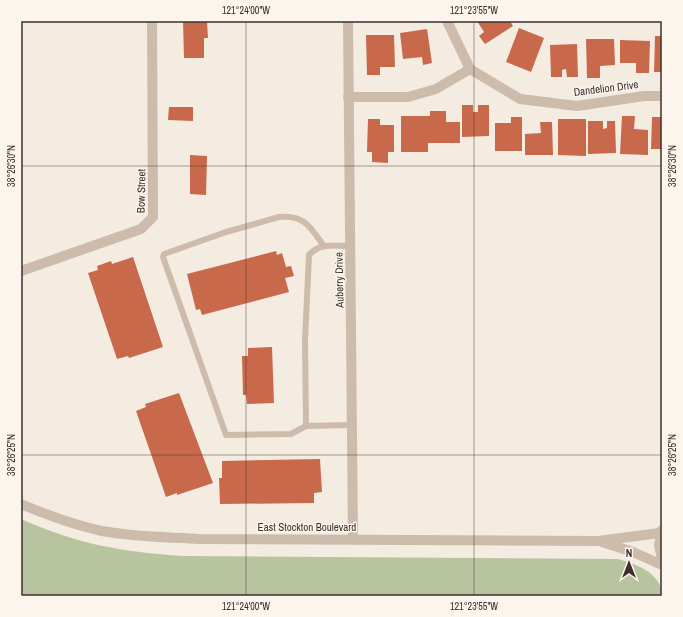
<svg xmlns="http://www.w3.org/2000/svg" width="683" height="617" font-family="'Archivo Narrow',sans-serif">
<rect width="100%" height="100%" fill="#f4ebe1"/>
<!-- green -->
<path fill="#b8c4a0" d="M 21,519 C 77,544 122,552 183,556 L 618,559 C 636,564 662,573 662,596 L 21,596 Z"/>
<!-- building -->
<g fill="#c8694b">
<polygon points="183,21 207,21 208,38 204,38 204,58 184,58"/>
<polygon points="477,21 510,21 513,26 485,44 479,36 484,32"/>
<polygon points="519,28 544,38 531,72 506,62"/>
<polygon points="427,29 432,63 423,65 422,57 403,59 400,33"/>
<polygon points="366,35 394,35 395,67 380,67 380,75 367,75"/>
<polygon points="655,36 662,36 662,72 654,72"/>
<polygon points="586,39 614,39 615,65 600,66 600,78 587,78"/>
<polygon points="620,40 650,41 649,73 636,73 636,63 620,63"/>
<polygon points="577,44 578,77 567,77 566,69 562,70 562,77 551,77 550,45"/>
<polygon points="462,105 473,105 473,112 478,112 478,105 489,105 489,136 462,137"/>
<polygon points="169,107 193,107 193,121 168,120"/>
<polygon points="430,111 446,111 446,122 460,122 460,143 428,143 428,152 401,152 401,116 430,116"/>
<polygon points="622,116 635,116 634,129 648,130 648,155 620,154"/>
<polygon points="511,117 522,117 522,151 495,151 495,123 511,123"/>
<polygon points="652,117 662,117 662,149 651,149"/>
<polygon points="368,119 380,119 380,125 394,125 394,152 388,152 388,163 372,162 372,152 367,152"/>
<polygon points="558,119 586,119 586,156 558,155"/>
<polygon points="588,121 603,121 603,129 607,128 607,121 615,121 616,153 588,154"/>
<polygon points="540,122 552,122 553,155 525,155 525,134 541,133"/>
<polygon points="190,155 207,156 206,195 190,194"/>
<polygon points="276,251 277,255 282,253 286,267 291,266 294,276 285,278 289,292 202,315 200,309 196,310 187,274"/>
<polygon points="133,257 163,347 129,358 128,356 117,359 88,273 98,270 97,266 111,261 112,264"/>
<polygon points="272,347 274,403 247,404 246,395 243,395 242,356 248,356 248,348"/>
<polygon points="179,393 213,483 177,495 177,493 166,497 136,411 146,407 145,404"/>
<polygon points="320,459 322,492 314,493 314,503 220,504 219,478 222,478 222,461"/>
</g>
<g fill="none" stroke-linecap="round" stroke-linejoin="round">
<!-- service -->
<g stroke="#cdbbac" stroke-width="6">
<path d="M 351,246 C 335,246 320,242 309,255 L 305,340 L 306,426 L 352,425"/>
<path d="M 306,426 L 291,434 L 226,435 L 163,257 L 164,254 L 226,232 L 279,217 C 304,215 310,226 323,245"/>
</g>
<!-- minor -->
<g stroke="#cdbbac" stroke-width="10">
<polyline points="348,21 353,540"/>
<polyline points="447,21 470,69 520,99 577,106 644,96 662,96"/>
<polyline points="348,97 408,97 436,89 470,69"/>
<polyline points="21,271 141,229 153,217 152,21"/>
</g>
<!-- tertiary -->
<g stroke="#cdbbac" stroke-width="10">
<path d="M 21,504 C 47,515 74,525 102,531 C 134,537 167,537 199,539 L 598,541 L 660,533"/>
<polyline points="662,530 659,545 662,559"/>
<polyline points="602,542 633,552 662,565"/>
</g>
</g>
<!-- ticks -->
<path fill="none" stroke="#3b302b" stroke-width="1" stroke-opacity="0.45" d="M 246,21 L 246,596M 474,21 L 474,596M 21,166 L 662,166M 21,455 L 662,455"/>
<g text-anchor="middle" dominant-baseline="central" stroke-width="3" stroke-linejoin="round" paint-order="stroke">
<!-- street labels -->
<g font-size="11" fill="#3b302b" stroke="#fbf5ee">
<text transform="translate(606 88) rotate(-7)">Dandelion Drive</text>
<text transform="translate(141 191) rotate(-89)">Bow Street</text>
<text transform="translate(339 280) rotate(-91)">Auberry Drive</text>
<text x="307" y="527">East Stockton Boulevard</text>
</g>
</g>
<!-- border -->
<rect width="683" height="617" fill="none" stroke="#fbf5ee" stroke-width="44"/>
<!-- north arrow -->
<g transform="translate(629 563)" stroke="#fbf5ee" stroke-width="3" paint-order="stroke">
<path d="M0-3L7 15L0 10L-7 15Z" fill="#3b302b"/>
<text y="-6" font-size="11" font-weight="bold" text-anchor="middle" fill="#3b302b">N</text>
</g>
<rect x="22" y="22" width="639" height="573" fill="none" stroke="#3b302b" stroke-width="1.5"/>
<g font-size="10" text-anchor="middle" fill="#3b302b">
<text x="246" y="14">121°24'00"W</text>
<text x="474" y="14">121°23'55"W</text>
<text transform="translate(11 166) rotate(-90)" y="4">38°26'30"N</text>
<text transform="translate(672 166) rotate(-90)" y="4">38°26'30"N</text>
<text transform="translate(11 455) rotate(-90)" y="4">38°26'25"N</text>
<text transform="translate(672 455) rotate(-90)" y="4">38°26'25"N</text>
<text x="246" y="610">121°24'00"W</text>
<text x="474" y="610">121°23'55"W</text>
</g>
</svg>
